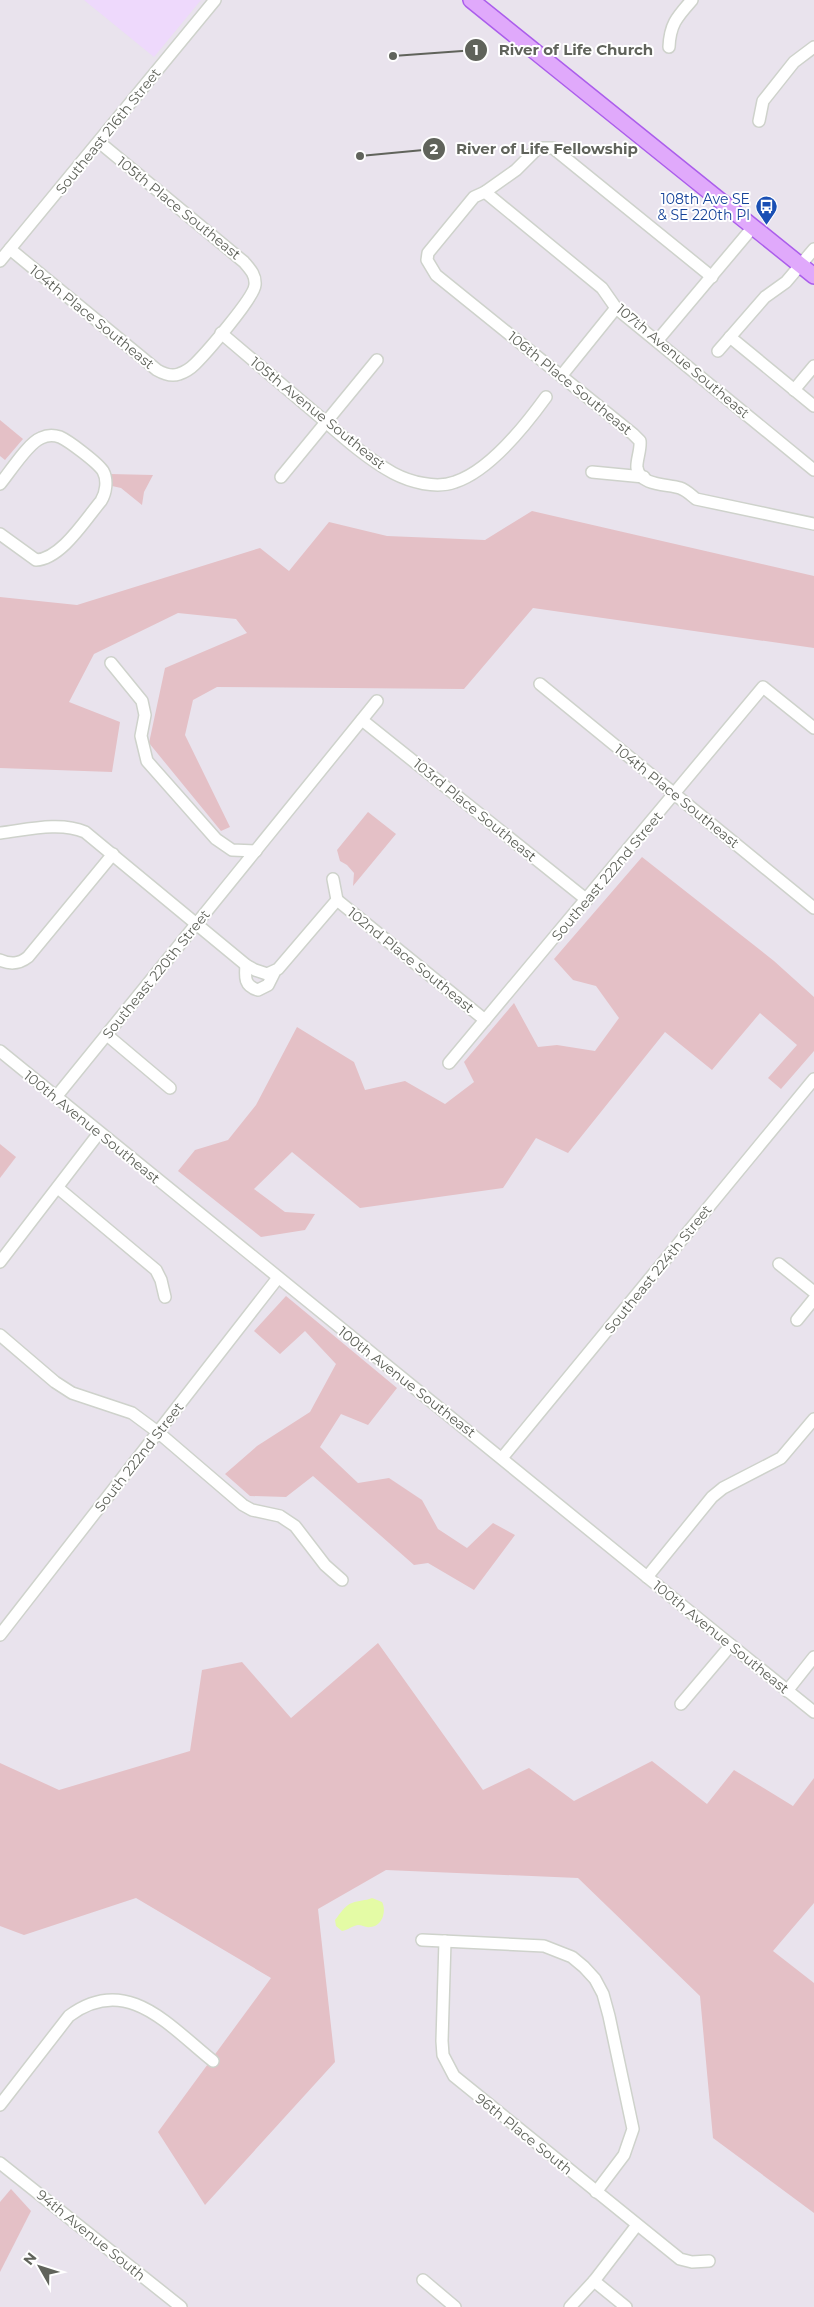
<svg xmlns="http://www.w3.org/2000/svg" width="814" height="2307" font-family="Montserrat,sans-serif">
<rect width="100%" height="100%" fill="#e9e3ed"/>
<!-- commercial -->
<polygon fill="#eed9fc" points="84,0 201,0 154,57"/>
<!-- green -->
<g fill="#e4c0c6">
<polygon points="0,420 23,439 5,460 0,456"/>
<polygon points="110,474 153,475 144,492 142,505 121,488 112,486"/>
<polygon points="532,511 814,576 814,648 533,608 464,689 217,687 193,700 185,735 230,827 221,831 149,743 165,668 247,633 236,619 178,613 94,654 69,702 120,722 112,772 0,768 0,597 77,605 260,548 289,571 329,522 387,536 485,540"/>
<polygon points="368,812 396,834 353,886 354,873 347,865 340,861 337,850"/>
<polygon points="642,857 774,961 814,997 814,1051 781,1089 768,1078 797,1045 760,1013 712,1070 665,1032 568,1153 536,1138 503,1188 360,1208 292,1152 254,1189 285,1212 315,1214 305,1230 261,1237 178,1171 195,1150 228,1140 256,1105 297,1027 354,1062 365,1090 405,1081 445,1104 474,1082 464,1062 514,1003 538,1047 557,1045 595,1051 619,1018 596,986 573,980 554,959"/>
<polygon points="0,1144 16,1157 0,1178"/>
<polygon points="286,1296 397,1388 368,1425 341,1414 320,1447 358,1483 389,1478 422,1500 438,1529 467,1548 493,1523 515,1535 474,1590 428,1563 414,1565 313,1476 286,1497 250,1496 225,1474 257,1446 310,1412 336,1364 305,1331 280,1354 254,1331"/>
<polygon points="378,1643 483,1790 529,1768 574,1801 652,1761 707,1804 734,1770 793,1806 814,1778 814,1903 773,1951 814,1983 814,2213 713,2138 700,1996 578,1878 386,1870 318,1909 335,2062 205,2205 158,2132 271,1978 136,1898 24,1935 0,1926 0,1763 59,1790 190,1751 202,1670 242,1662 291,1718"/>
<polygon points="11,2189 31,2211 0,2272 0,2202"/>
</g>
<!-- water -->
<path fill="#e4fba5" d="M 372,1898 L 382,1902 C 387,1911 382,1927 370,1927 C 366,1928 362,1925 358,1925 C 352,1926 348,1930 342,1931 L 336,1926 L 335,1920 C 340,1914 345,1905 352,1903 C 359,1900 365,1901 372,1898 Z"/>
<g fill="none" stroke-linecap="round" stroke-linejoin="round">
<defs>
<g id="minor">
<path d="M 669,47 C 670,24 677,17 692,0"/>
<polyline points="759,121 763,101 794,62 814,47"/>
<polyline points="485,192 602,288 616,308 814,470"/>
<path d="M 10,249 L 157,370 C 164,374 171,377 179,374 C 185,372 191,368 195,364 C 206,353 254,298 255,285 C 256,275 250,269 244,262 L 99,142"/>
<polyline points="0,261 215,0"/>
<path d="M 712,277 L 553,148 L 538,148 L 516,170 L 485,192 L 474,197 L 428,253 L 427,260 L 436,275 L 633,434 L 640,441 C 641,450 636,461 637,468 C 640,486 667,484 680,488 C 686,490 691,495 696,499 L 814,524"/>
<path d="M 221,333 C 254,361 287,389 320,417 C 343,437 366,458 393,473 C 410,482 436,489 455,482 C 489,471 525,426 546,397"/>
<polyline points="730,337 814,406"/>
<polyline points="657,341 753,227"/>
<polyline points="718,351 765,297 786,282 814,249"/>
<polyline points="562,375 616,308"/>
<polyline points="794,390 814,366"/>
<polyline points="592,472 644,477"/>
<polyline points="281,477 377,360"/>
<path d="M 0,484 C 10,472 28,443 41,438 C 47,435 54,435 60,437 C 69,441 98,463 103,471 C 108,480 106,493 101,501 C 85,520 61,559 36,560 L 0,534"/>
<polyline points="111,663 142,701 145,715 141,736 147,761 216,839 232,850 256,851"/>
<polyline points="540,684 814,908"/>
<polyline points="362,720 587,900"/>
<path d="M 0,833 C 26,830 60,821 85,832 L 246,965 L 255,970 L 267,974 L 278,969 L 337,900 L 333,879"/>
<polyline points="337,900 485,1020"/>
<path d="M 0,960 C 11,965 19,964 28,957 L 113,854"/>
<path d="M 246,965 C 245,977 244,986 258,990 L 268,985 L 274,973"/>
<polyline points="107,1035 170,1088"/>
<path d="M 0,1051 C 271,1273 542,1493 814,1712"/>
<polyline points="449,1063 763,687 814,728"/>
<polyline points="56,1097 377,701"/>
<polyline points="58,1188 156,1270 161,1280 165,1297"/>
<polyline points="0,1262 99,1133"/>
<polyline points="779,1264 814,1292"/>
<polyline points="797,1320 814,1299"/>
<polyline points="0,1335 55,1382 72,1393 132,1413 159,1433 243,1505 252,1510 280,1516 295,1526 325,1565 342,1580"/>
<polyline points="502,1458 814,1079"/>
<polyline points="647,1577 712,1497 723,1488 781,1458 814,1419"/>
<polyline points="0,1635 277,1279"/>
<polyline points="787,1691 814,1657"/>
<polyline points="681,1704 731,1645"/>
<polyline points="422,1940 544,1946 572,1957 584,1967 595,1979 603,1994 609,2016 633,2129 624,2155 596,2192"/>
<polyline points="445,1941 442,2041 443,2055 454,2076 680,2259 692,2262 709,2261"/>
<path d="M 0,2105 L 69,2016 C 127,1973 169,2026 213,2061"/>
<polyline points="0,2163 181,2307"/>
<polyline points="423,2280 455,2307"/>
<polyline points="594,2281 626,2307"/>
<polyline points="570,2307 594,2281 637,2225"/>
</g>
<polyline id="major" points="471,0 814,276"/>
</defs>
<!-- minor casing -->
<use href="#minor" stroke="#ced2cb" stroke-width="14"/>
<!-- major casing -->
<use href="#major" stroke="#ab5eeb" stroke-width="18"/>
<!-- minor -->
<use href="#minor" stroke="#fff" stroke-width="11"/>
<!-- major -->
<use href="#major" stroke="#e0a9fb" stroke-width="15"/>
</g>
<!-- icons -->
<defs>
<symbol id="bus-pin" viewBox="-11 -11 22 30"><path d="M0 17L-7.5 6A9.5 9.5 0 1 1 7.5 6Z" fill="#1a4fb4" stroke="#fff"/><path d="M-5-6H5V4H4V6H2V4H-2V6H-4V4H-5ZM-3.5-4V0h7V-4ZM-3.5 1.2v1.5H-2V1.2ZM2 1.2v1.5H3.5V1.2Z" fill="#fff"/></symbol>
</defs>
<g fill-rule="evenodd">
<use href="#bus-pin" x="754" y="194" width="25" height="34"/>
</g>
<g text-anchor="middle" dominant-baseline="central" stroke-width="4" stroke-linejoin="round" paint-order="stroke">
<!-- street labels -->
<g font-size="14" fill="#60635b" stroke="#fff">
<text transform="translate(108 131) rotate(-51)">Southeast 216th Street</text>
<text transform="translate(179 208) rotate(39)">105th Place Southeast</text>
<text transform="translate(92 317) rotate(39)">104th Place Southeast</text>
<text transform="translate(683 361) rotate(40)">107th Avenue Southeast</text>
<text transform="translate(570 383) rotate(39)">106th Place Southeast</text>
<text transform="translate(318 413) rotate(39)">105th Avenue Southeast</text>
<text transform="translate(677 796) rotate(39)">104th Place Southeast</text>
<text transform="translate(475 810) rotate(39)">103rd Place Southeast</text>
<text transform="translate(607 876) rotate(-50)">Southeast 222nd Street</text>
<text transform="translate(411 960) rotate(39)">102nd Place Southeast</text>
<text transform="translate(156 974) rotate(-51)">Southeast 220th Street</text>
<text transform="translate(92 1127) rotate(39)">100th Avenue Southeast</text>
<text transform="translate(658 1269) rotate(-51)">Southeast 224th Street</text>
<text transform="translate(407 1382) rotate(38)">100th Avenue Southeast</text>
<text transform="translate(139 1457) rotate(-52)">South 222nd Street</text>
<text transform="translate(721 1637) rotate(39)">100th Avenue Southeast</text>
<text transform="translate(524 2134) rotate(39)">96th Place South</text>
<text transform="translate(91 2235) rotate(39)">94th Avenue South</text>
</g>
<!-- transit labels -->
<g font-size="14" fill="#164399" stroke="#fff" text-anchor="end">
<text x="750" y="199">108th Ave SE<tspan x="750" dy="16">&amp; SE 220th Pl</tspan></text>
</g>
</g>
<!-- callouts -->
<path fill="none" stroke="#60635b" stroke-width="2" d="M393 56L476 50M360 156L434 149"/>
<g fill="#60635b" stroke="#fff" stroke-width="2">
<circle cx="393" cy="56" r="5"/>
<circle cx="360" cy="156" r="5"/>
<circle cx="476" cy="50" r="12"/>
<circle cx="434" cy="149" r="12"/>
</g>
<g font-size="15" text-anchor="middle" font-weight="bold" fill="#fff">
<text x="476" y="55">1</text>
<text x="434" y="154">2</text>
</g>
<g font-size="15" text-anchor="middle" font-weight="bold" fill="#60635b" stroke="#fff" stroke-width="4" stroke-linejoin="round" paint-order="stroke">
<text x="576" y="55">River of Life Church</text>
<text x="547" y="154">River of Life Fellowship</text>
</g>
<!-- north arrow -->
<g transform="translate(40 2267) rotate(309)" stroke="#ffffff" stroke-width="4" paint-order="stroke">
<path d="M0-4L9 19L0 12L-9 19Z" fill="#60635b"/>
<text y="-8" font-size="14" font-weight="bold" text-anchor="middle" fill="#60635b">N</text>
</g>
</svg>
